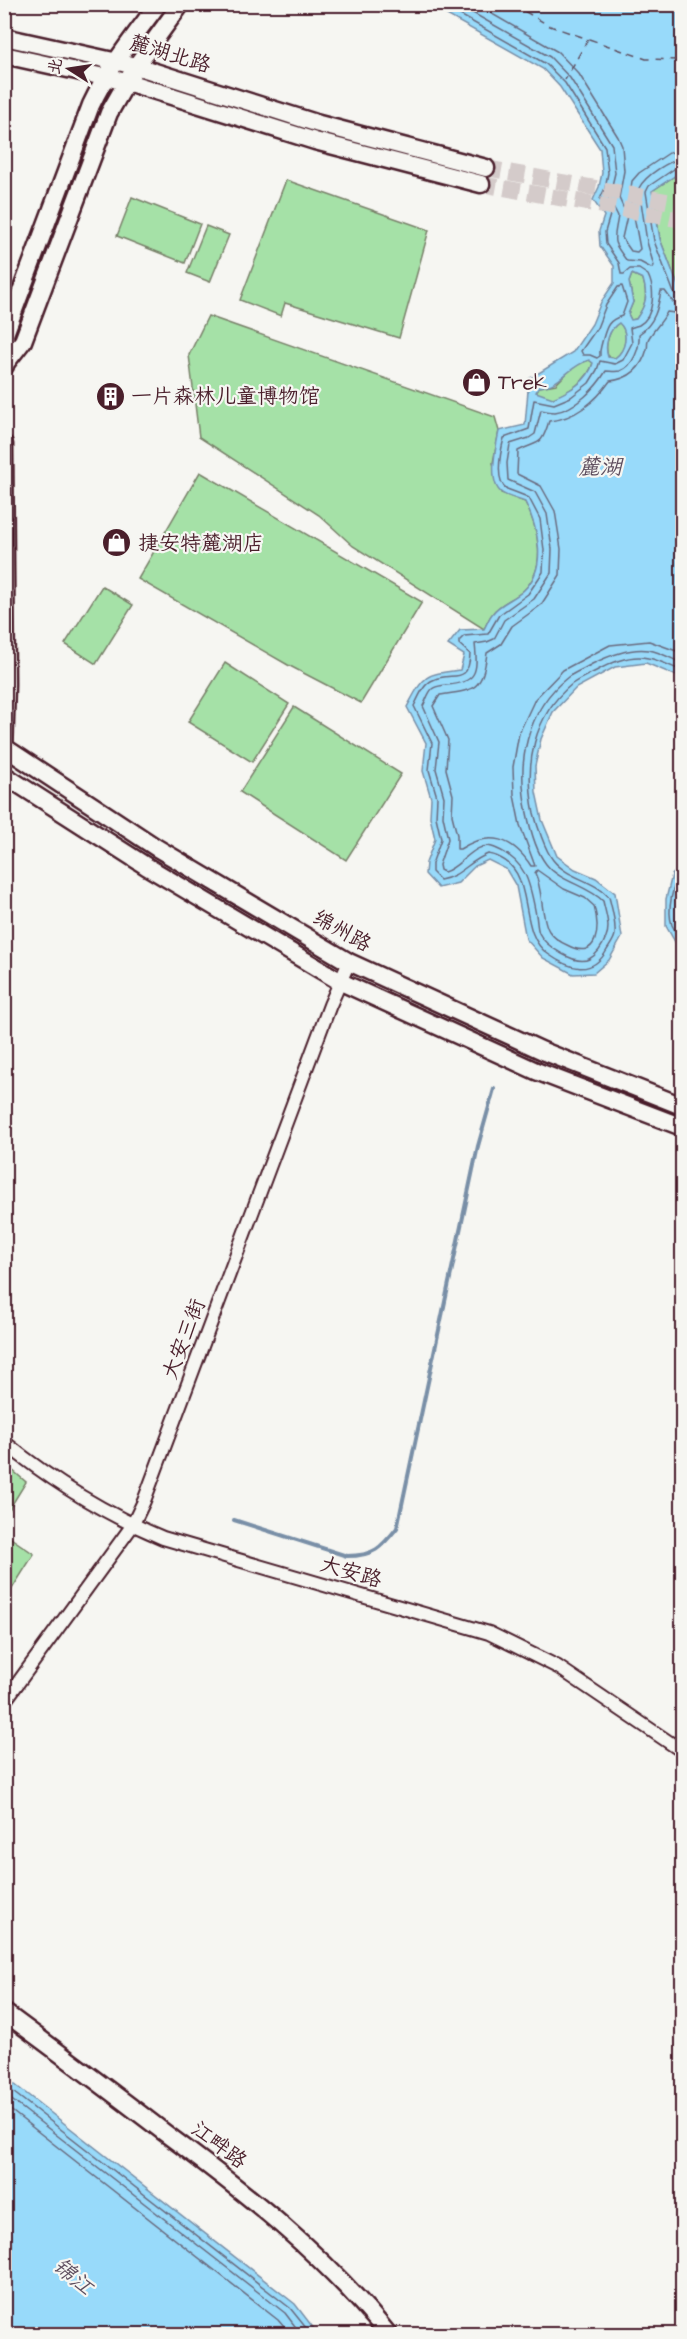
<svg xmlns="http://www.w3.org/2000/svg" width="687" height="2339" font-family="'Architects Daughter','LXGW WenKai TC',sans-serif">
<rect width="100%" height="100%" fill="#f6f6f2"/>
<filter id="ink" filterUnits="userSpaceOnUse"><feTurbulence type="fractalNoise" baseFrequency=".0167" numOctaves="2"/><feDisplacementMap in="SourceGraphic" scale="12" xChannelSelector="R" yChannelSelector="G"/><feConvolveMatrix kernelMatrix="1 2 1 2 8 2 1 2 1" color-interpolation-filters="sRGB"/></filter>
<g filter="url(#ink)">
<!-- green -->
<g fill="#a5e1a7" stroke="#788069" stroke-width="1.5">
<polygon points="682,171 682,296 660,239 652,191"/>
<polygon points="286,180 429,230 399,338 285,303 281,316 240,300"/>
<polygon points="132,197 200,224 185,263 117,236"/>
<polygon points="206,226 229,235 210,282 187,273"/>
<path d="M 632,274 L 643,279 C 648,296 646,306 636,319 L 631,320 L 628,314 L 633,302 L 629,282 Z"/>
<path d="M 208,316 L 495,417 L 499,431 L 493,463 L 501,493 L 525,502 C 538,528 548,567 524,590 C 515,599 500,603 493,613 C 489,617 487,624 484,629 L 353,546 L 319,515 L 199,437 L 189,355 Z"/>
<path d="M 619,322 C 629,333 627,350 615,358 L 608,356 C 604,345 609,329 619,322 Z"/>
<path d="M 589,360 L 593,363 C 588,381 569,391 553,399 L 536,393 L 539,387 L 556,384 L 575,365 Z"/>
<polygon points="200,472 422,602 361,703 288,665 138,579"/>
<polygon points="102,586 133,605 96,664 65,644"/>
<polygon points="225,663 289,704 252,762 188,722"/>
<polygon points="294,707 401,774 346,860 240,792"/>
<polygon points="4,1463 26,1482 5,1516 4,1516"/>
<polygon points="5,1534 34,1554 5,1600"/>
</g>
<!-- water -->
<g fill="#98dafa" stroke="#798fa7" stroke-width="1.5" fill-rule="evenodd">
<path d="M 597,5 L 617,6 L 622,4 L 682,5 L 682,171 L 652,191 L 660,239 L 682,296 L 682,678 L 646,663 L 615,667 L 576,688 L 553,712 L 541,739 L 535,766 L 536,792 L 542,820 L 557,856 L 575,869 L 596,878 L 615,893 L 622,937 L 609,960 L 594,973 L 573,974 L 543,958 L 526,939 L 516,886 L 506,869 L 488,860 L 475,866 L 458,883 L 438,888 L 425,874 L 426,863 L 435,839 L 430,817 L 431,798 L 423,771 L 426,743 L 407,707 C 425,674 423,675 460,670 L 464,655 L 448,645 L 460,630 L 484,629 C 487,624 489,617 493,613 C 500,603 515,599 524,590 C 548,567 538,528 525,502 C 518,499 508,497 502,493 C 487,483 496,446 499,431 L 525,425 L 529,379 L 573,352 L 592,324 L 601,302 L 614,283 L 614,266 L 600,246 L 599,231 L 604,216 L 593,200 L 599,187 L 602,173 L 600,149 L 560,87 L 543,69 L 429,5 ZM 632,274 L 643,279 C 648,296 646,305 636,319 L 631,320 L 628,314 L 633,302 L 629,282 ZM 619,323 C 629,332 626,350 615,358 L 608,357 C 604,345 609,329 619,323 ZM 589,360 L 593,363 C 588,382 569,391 553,398 L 536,392 L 539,387 C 561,386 567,367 589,360 Z"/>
<polygon points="682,865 682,954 666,926 666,899 672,875"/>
<polygon points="5,2077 295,2304 318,2334 5,2334"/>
</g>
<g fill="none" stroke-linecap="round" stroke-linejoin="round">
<!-- shore -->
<g stroke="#696a7e" stroke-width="1.5">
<path d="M 441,4 L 546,64 L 565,83 L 605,147 L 608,173 L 605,188 L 600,199 L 610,215 L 605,232 L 606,244 L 619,263 L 621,274 L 624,274 L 630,269 L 639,269 L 648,275 C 655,289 655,316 639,325 C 636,326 632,327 630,328 L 632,343 L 623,360 L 615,364 L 600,361 L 597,370 L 589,383 L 571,397 L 554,404 L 534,400 L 529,429 L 504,438 C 501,450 494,481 507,489 C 514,492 522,494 529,498 L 540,519 L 544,550 L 543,572 L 528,594 L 499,615 L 488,634 L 464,636 L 459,641 L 459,644 L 470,654 C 469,686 452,671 433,680 C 423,684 419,697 414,706 L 432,743 L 429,770 L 437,797 L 436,817 L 441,839 L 432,864 L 432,872 L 440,880 C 460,877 469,861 488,854 C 541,864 513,930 548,954 C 569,969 592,977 607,950 C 610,945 615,939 615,934 C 616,922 612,909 609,897 C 594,880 567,878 553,860 C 545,850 537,825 534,813 C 524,765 533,716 572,684 C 579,679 588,675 596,671 C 610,663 631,654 648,658 C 660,660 672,667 682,671"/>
<path d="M 457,4 L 550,57 L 570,78 L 612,145 L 615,173 L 609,198 L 618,216 C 614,242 610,239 627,261 L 640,262 L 651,268 L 654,266 L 647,242 L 639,188 C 645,176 669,160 682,159"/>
<polyline points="475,4 558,52 579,74 618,137 622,146 624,171 619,198 627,216 622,238 631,251 637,252 640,249 630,195 632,181 639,173 669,153 682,150"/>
<polyline points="682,166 677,167 649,186 646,192 654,241 674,293 682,297"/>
<path d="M 622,286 L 627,302 L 622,316 C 607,320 606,328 602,342 C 601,347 599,350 600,356 L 597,358 L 590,355 L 583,355 L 581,351 L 597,328 L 606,305 L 618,287 Z"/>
<path d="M 682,305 L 673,302 L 665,291 L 661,291 C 658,308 655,323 639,334 C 640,347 634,366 620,371 C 615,372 610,371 606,371 C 596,388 576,409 555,412 C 550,412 545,411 541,410 L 535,434 L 529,438 L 510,444 L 507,463 L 508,480 L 535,492 L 547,514 L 552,549 L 551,573 L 534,599 L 504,620 L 494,639 L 487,642 L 475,644 C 478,672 477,683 446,685 C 441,686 436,686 432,689 C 428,693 426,701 423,706 L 439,742 L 436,769 L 444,797 L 443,816 L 448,839 L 439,865 L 440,870 L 444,872 C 461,868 475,839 495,848 C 527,861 530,884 536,915 C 537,920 537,928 539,933 C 545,946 576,966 589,959 C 597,955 603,945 606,937 C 611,927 605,911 603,901 C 587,885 560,882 546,864 C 536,851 530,828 527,813 C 516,764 526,710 568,677 C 575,672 584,669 592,664 C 608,656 630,647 649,650 C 660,652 672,659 682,663"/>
<path d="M 682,314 L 667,312 C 663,321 650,334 648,340 C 647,343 648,346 647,349 C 642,368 629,379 610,381 C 596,401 575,419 549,421 C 541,448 539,440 518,451 L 517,474 L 541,486 L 555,511 L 561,549 L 560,575 L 541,605 L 512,626 L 501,644 L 487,653 C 482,691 475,690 440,695 L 433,706 L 448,740 L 446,769 L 453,795 L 452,815 L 457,835 L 457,849 L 460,849 C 489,830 513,838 531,866 L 535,866 L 520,825 L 514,795 L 513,767 L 519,733 L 535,699 L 563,670 L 610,645 L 649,641 L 682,653"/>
<path d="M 537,870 L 564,889 L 585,898 L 594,906 C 600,928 599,962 567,945 C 560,942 554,938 549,931 C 541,919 543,889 535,873 Z"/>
<path d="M 682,874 C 672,883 667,911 672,925 C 675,931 679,937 682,942"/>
<polyline points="4,2085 290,2308 311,2334"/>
<polyline points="4,2094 285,2313 301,2334"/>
<polyline points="4,2105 278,2320 290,2334"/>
</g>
<!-- stream -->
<path stroke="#798fa7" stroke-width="4" d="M 234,1520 L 347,1556 C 374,1556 381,1548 397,1528 L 478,1146 L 494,1089"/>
<!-- ferry -->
<g stroke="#5e4e5f" stroke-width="1.5" stroke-dasharray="8 6" stroke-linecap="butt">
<polyline points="512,4 550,26 588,39 565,80"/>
<polyline points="589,39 646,59 682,60"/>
<polyline points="676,166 682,129"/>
</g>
<!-- secondary-tunnel -->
<g stroke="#d4cbca" stroke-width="16" stroke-dasharray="16 8" stroke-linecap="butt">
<polyline points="486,168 682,204"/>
<polyline points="481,184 682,220"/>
</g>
<defs>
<g id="street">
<path d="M 4,1442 C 53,1482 105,1514 163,1538 L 489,1633 L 558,1667 L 682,1751"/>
<polyline points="4,1702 132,1526 144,1501 330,1005 349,962"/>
</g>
<g id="secondary">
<polyline points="4,37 136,66 319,124 486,168"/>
<polyline points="4,55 127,82 315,141 481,184"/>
<polyline points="5,364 23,341 109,113 136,66 181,4"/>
<path d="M 5,366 L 5,334 L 91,105 C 109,67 133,38 158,4"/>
<polyline points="4,444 6,684 4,756"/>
<polyline points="4,747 157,848 349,962 543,1051 682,1106"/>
<polyline points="4,775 146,866 341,982 536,1071 682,1127"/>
<path d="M 4,2012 C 58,2052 112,2092 165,2133 C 246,2193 325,2255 388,2334"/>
</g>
</defs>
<!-- street casing -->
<use href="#street" stroke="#4a1f2b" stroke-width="16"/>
<!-- secondary casing -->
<use href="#secondary" stroke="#4a1f2b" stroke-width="21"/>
<!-- street -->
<use href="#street" stroke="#f6f6f2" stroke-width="12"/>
<!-- secondary -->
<use href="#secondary" stroke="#f6f6f2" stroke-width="16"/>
</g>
</g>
<!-- icons -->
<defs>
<symbol id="shop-disc" viewBox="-11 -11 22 22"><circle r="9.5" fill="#4a1f2b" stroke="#f6f6f2"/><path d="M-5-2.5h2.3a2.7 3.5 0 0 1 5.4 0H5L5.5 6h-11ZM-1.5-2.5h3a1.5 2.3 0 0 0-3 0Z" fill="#fff"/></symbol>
<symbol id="building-disc" viewBox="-11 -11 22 22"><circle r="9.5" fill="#4a1f2b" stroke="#f6f6f2"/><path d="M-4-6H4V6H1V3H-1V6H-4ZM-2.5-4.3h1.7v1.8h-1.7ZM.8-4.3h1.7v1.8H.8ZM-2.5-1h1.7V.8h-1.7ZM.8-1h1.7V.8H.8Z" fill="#fff"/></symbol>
</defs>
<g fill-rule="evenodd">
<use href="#shop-disc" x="460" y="366" width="33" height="33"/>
<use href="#building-disc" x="94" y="380" width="33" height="33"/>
<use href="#shop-disc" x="100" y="526" width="33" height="33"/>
</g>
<g text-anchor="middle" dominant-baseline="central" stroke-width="4.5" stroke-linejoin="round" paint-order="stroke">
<!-- street labels -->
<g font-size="21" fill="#4a1f2b" stroke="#f6f6f2">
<text transform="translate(170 54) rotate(17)">麓湖北路</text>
<text transform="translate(342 931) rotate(29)">绵州路</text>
<text transform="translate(184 1339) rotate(-69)">大安三街</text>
<text transform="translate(351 1572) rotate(16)">大安路</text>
<text transform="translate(219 2145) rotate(37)">江畔路</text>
</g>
<!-- poi labels -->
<g font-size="21" fill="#4a1f2b" stroke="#f6f6f2" text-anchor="start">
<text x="498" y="382">Trek</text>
<text x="131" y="396">一片森林儿童博物馆</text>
<text x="138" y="543">捷安特麓湖店</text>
</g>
<!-- water labels -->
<g font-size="22" font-style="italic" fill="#5e4e5f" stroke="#f6f6f2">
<text x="600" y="467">麓湖</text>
<text transform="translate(73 2277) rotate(40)">锦江</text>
</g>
</g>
<!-- margin -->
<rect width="687" height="2339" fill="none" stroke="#f6f6f2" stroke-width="24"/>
<rect x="12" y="12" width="663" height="2315" fill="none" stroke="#4a1f2b" stroke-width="2" filter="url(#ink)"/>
<!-- north arrow -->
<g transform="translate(69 69) rotate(282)" stroke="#f6f6f2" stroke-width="4.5" paint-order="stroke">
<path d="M0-4.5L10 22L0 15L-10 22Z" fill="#4a1f2b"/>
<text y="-9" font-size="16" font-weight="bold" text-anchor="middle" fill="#4a1f2b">北</text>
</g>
</svg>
